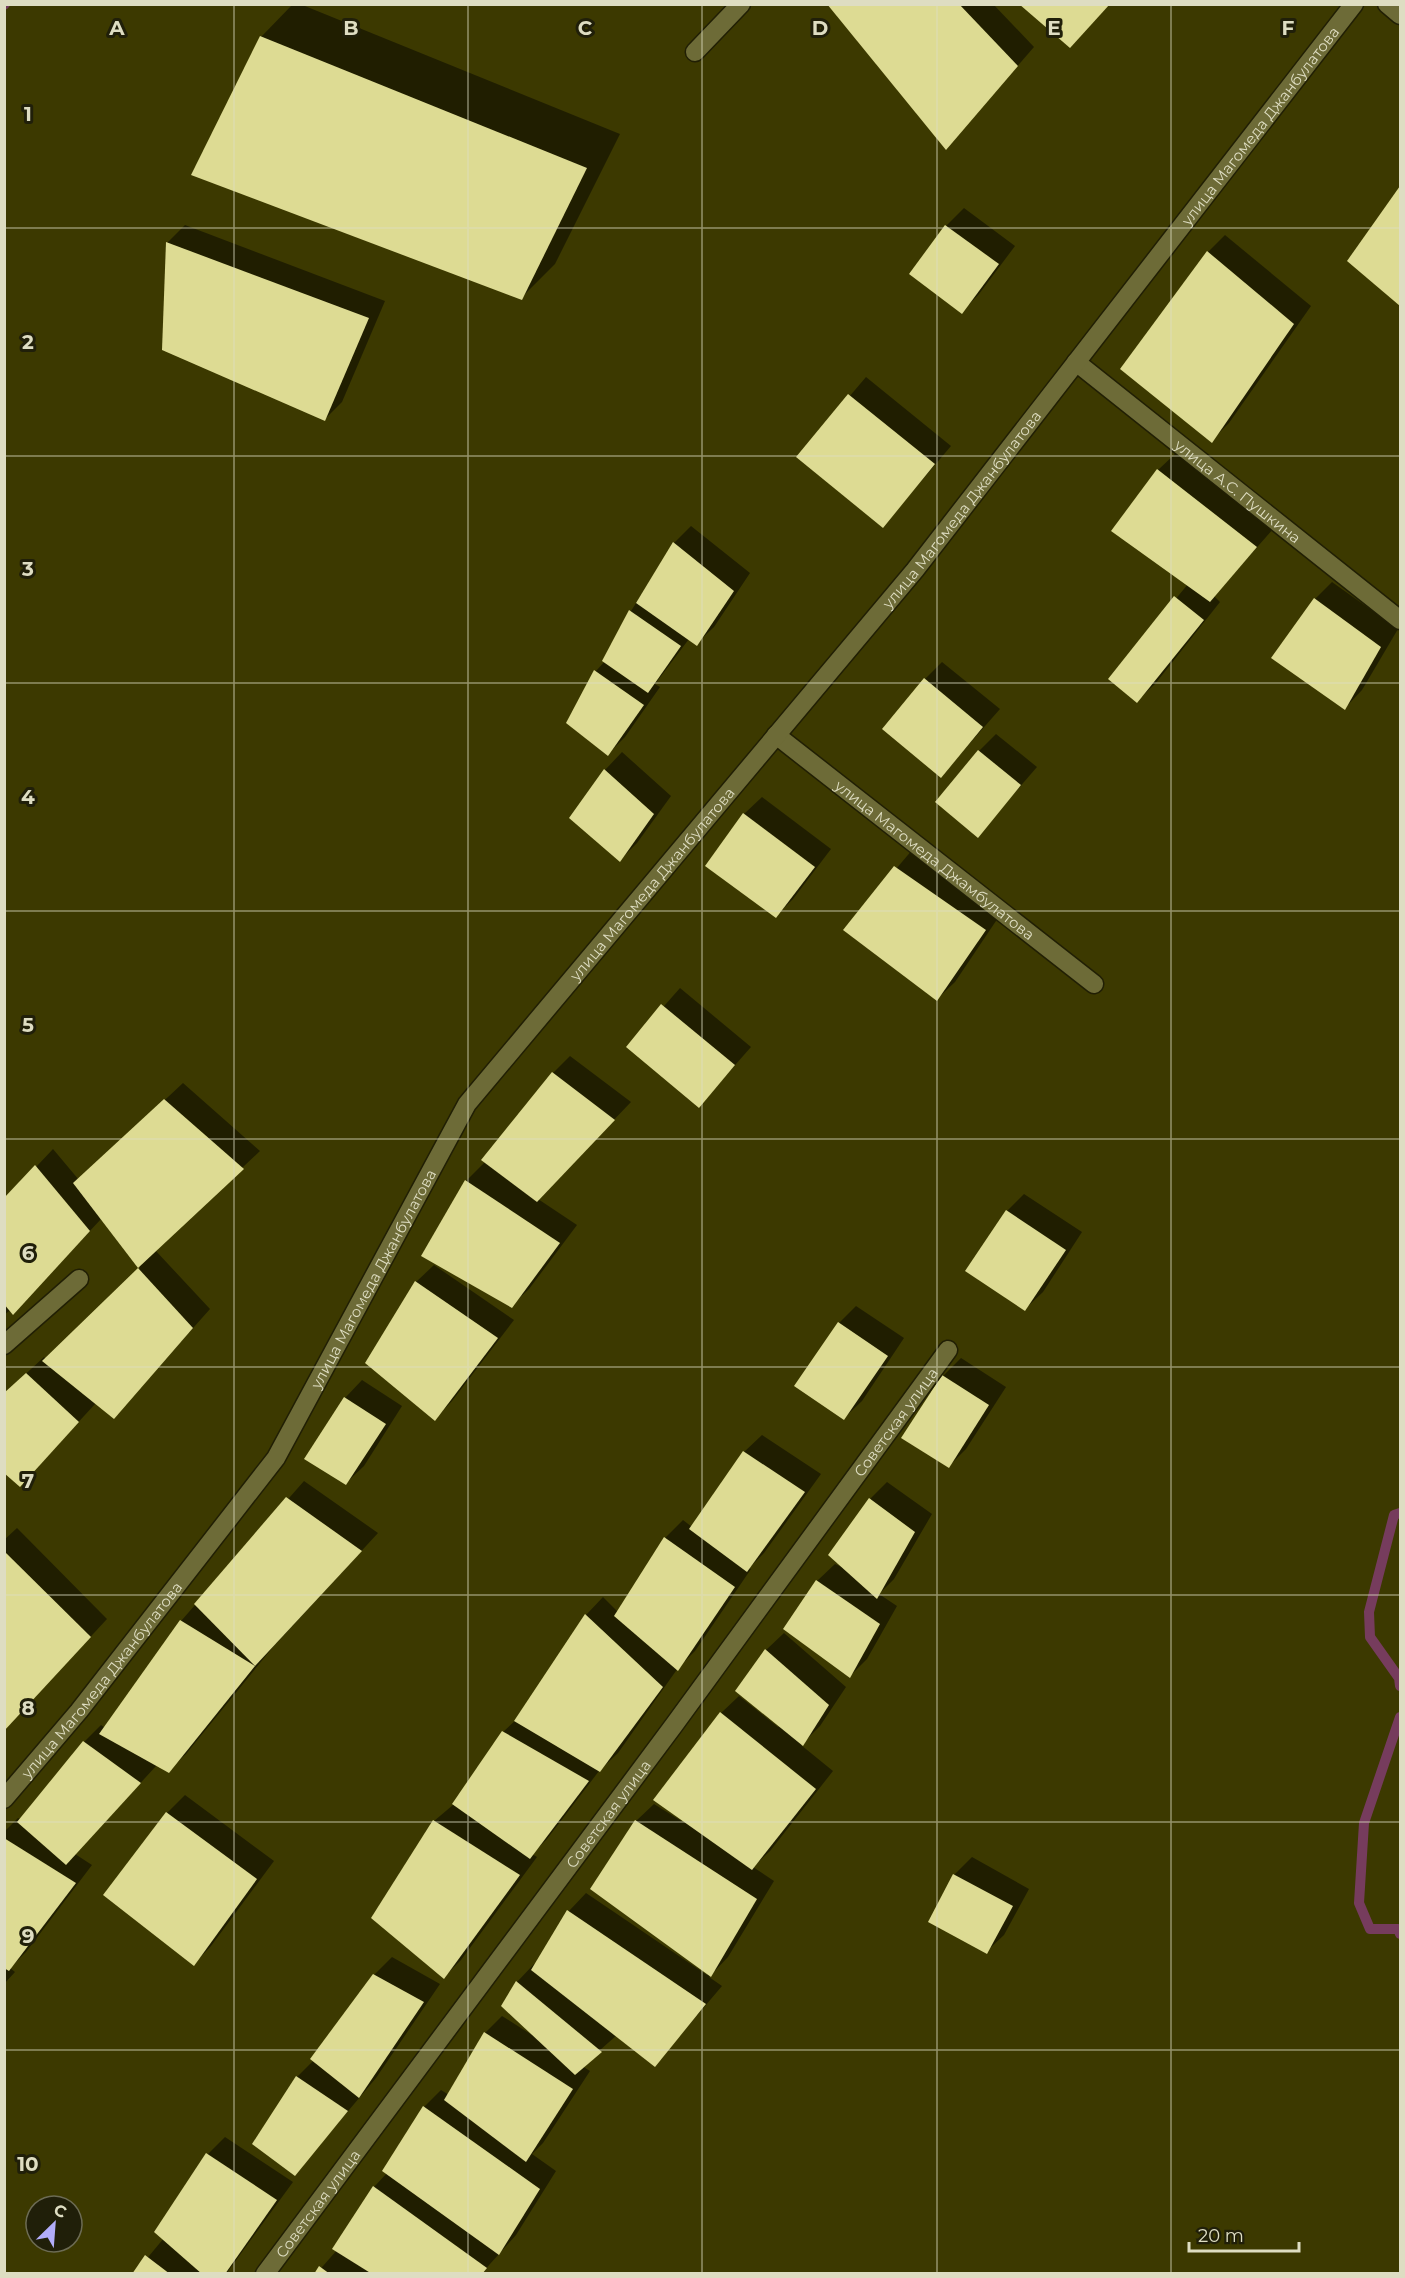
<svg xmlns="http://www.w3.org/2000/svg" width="1405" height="2278" font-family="Montserrat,sans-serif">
<rect width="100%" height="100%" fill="#3c3900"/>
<!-- shadow -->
<g fill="#0007">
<polygon points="293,4 300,4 620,134 555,264 521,298 261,37"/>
<polygon points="829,4 993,4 1034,47 946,148"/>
<polygon points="1400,189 1400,304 1349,260"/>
<polygon points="964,208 1015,246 979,294 962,312 911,274 946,226"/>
<polygon points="185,225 385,301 342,402 324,420 164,349 168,242"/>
<polygon points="1225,235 1311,306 1229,423 1211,441 1208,252"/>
<polygon points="866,377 951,446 883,526 798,457"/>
<polygon points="1176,453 1273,529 1214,596 1220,602 1155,684 1137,701 1110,679 1188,584 1158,470"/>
<polygon points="691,526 750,573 714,627 696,644 689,639 655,684 660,687 625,737 608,754 568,722 596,671 605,661 631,611 674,543"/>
<polygon points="1332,582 1398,629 1362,690 1345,708 1315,599"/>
<polygon points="942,662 1000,709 941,776 925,679"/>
<polygon points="996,734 1037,767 977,836 979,751"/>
<polygon points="622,752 671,796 637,843 620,860 571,818 605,770"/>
<polygon points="762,797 831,849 793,899 776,916 744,814"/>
<polygon points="913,849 1002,912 955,982 937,999 845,929"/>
<polygon points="680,988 751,1047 699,1106 628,1047"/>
<polygon points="570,1056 631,1102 538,1199 577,1225 529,1289 511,1306 466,1181 485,1162 553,1073"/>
<polygon points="183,1083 260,1151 155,1250 210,1309 114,1417 96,1403 37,1467 4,1394 44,1357 46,1359 140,1268 102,1218 30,1295 4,1315 4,1201 53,1149 79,1180"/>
<polygon points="1024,1194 1082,1232 1043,1292 1025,1309 1007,1211"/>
<polygon points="434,1265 514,1320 452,1401 435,1419 416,1282"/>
<polygon points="856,1306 904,1338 862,1401 844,1418 839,1323"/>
<polygon points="961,1358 1006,1387 966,1449 949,1466 903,1438 943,1376"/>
<polygon points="362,1380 402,1406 364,1466 346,1483 345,1398"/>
<polygon points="762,1435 821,1474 764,1553 749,1568 751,1569 695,1651 678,1668 618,1753 599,1771 547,1839 532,1854 537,1857 461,1960 444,1977 434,1821 453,1805 503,1732 518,1718 586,1615 603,1597 618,1612 666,1537 683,1520 692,1527 744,1452"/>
<polygon points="304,1481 378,1533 273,1647 186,1754 168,1771 157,1765 75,1854 92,1865 26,1952 10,1968 15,1972 4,1984 4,1832 18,1818 21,1819 84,1742 101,1725 105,1728 181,1621"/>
<polygon points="887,1482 932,1514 894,1579 879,1594 897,1606 867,1659 850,1676 817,1581 835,1564 846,1569 870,1499"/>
<polygon points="17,1528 107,1619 4,1730 4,1540"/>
<polygon points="784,1633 846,1687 820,1726 801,1745 833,1771 770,1851 753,1867 774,1881 728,1957 709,1977 722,1986 655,2065 617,2035 582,2066 590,2071 543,2143 532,2154 556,2171 516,2235 481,2274 316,2274 337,2250 374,2187 387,2173 424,2107 441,2090 449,2095 485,2033 502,2016 532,2035 503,2005 517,1982 534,1964 536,1966 569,1911 586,1893 707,1975 708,1973 636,1821 654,1804 683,1822 721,1713 739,1696 778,1727 780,1725 738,1691 766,1650"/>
<polygon points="185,1795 274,1861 211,1946 194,1964 105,1894 167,1813"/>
<polygon points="972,1857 1029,1889 1004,1935 986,1952 954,1875"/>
<polygon points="392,1957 440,1984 376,2078 295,2174 254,2144 297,2077 314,2060 374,1975"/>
<polygon points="225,2137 293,2182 226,2274 134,2274 164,2238 208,2154"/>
</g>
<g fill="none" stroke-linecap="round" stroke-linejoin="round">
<!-- stream -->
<g stroke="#763c5d" stroke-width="10">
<polyline points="4,5 5,4"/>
<polyline points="1400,1513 1394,1515 1369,1612 1370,1637 1399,1678 1400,1686"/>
<polyline points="1400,1717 1364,1823 1359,1903 1370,1929 1398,1929 1400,1934"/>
</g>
</g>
<!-- building -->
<g fill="#dddb93">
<polygon points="827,4 959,4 1018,66 946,150"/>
<polygon points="1019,4 1110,4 1070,48"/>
<polygon points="260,36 587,168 522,300 191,175"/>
<polygon points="1400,186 1400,306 1347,261"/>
<polygon points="945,225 999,264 962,314 909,274"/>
<polygon points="166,242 369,318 325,421 162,350"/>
<polygon points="1207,251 1294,324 1212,443 1120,369"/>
<polygon points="848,394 935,464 883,528 796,457"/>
<polygon points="1157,469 1257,547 1210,602 1111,531"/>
<polygon points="673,542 734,591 697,646 636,603"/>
<polygon points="1174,596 1204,620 1137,703 1108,679"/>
<polygon points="1314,598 1381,647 1345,710 1271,658"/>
<polygon points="629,610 681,646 648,693 602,661"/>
<polygon points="594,670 644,705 608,756 566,723"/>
<polygon points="924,678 983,727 941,778 882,729"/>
<polygon points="978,750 1021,785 978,838 935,802"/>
<polygon points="604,769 654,814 620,862 569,818"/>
<polygon points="743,813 815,867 776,918 705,866"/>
<polygon points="894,866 986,930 937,1001 843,930"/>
<polygon points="661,1004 735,1065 699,1108 626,1047"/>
<polygon points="552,1072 615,1120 537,1202 481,1160"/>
<polygon points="164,1099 244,1169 138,1268 73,1183"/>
<polygon points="35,1165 90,1231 13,1315 4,1304 4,1198"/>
<polygon points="465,1180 560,1243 512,1308 421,1256"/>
<polygon points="1006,1210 1066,1250 1025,1311 965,1271"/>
<polygon points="138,1268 193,1328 114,1419 42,1361"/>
<polygon points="415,1281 498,1338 435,1421 365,1363"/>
<polygon points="838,1322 888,1356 844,1420 794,1386"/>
<polygon points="26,1373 79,1422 20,1487 4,1473 4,1393"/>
<polygon points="942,1375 989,1405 949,1468 901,1438"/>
<polygon points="344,1397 386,1424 346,1485 304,1459"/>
<polygon points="743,1451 805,1492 747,1572 689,1529"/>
<polygon points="286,1497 362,1551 255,1666 194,1604"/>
<polygon points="869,1498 915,1532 877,1599 828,1555"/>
<polygon points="664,1537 735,1587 678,1671 614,1616"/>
<polygon points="4,1551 91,1637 4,1731"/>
<polygon points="816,1580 880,1624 850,1678 783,1629"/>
<polygon points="585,1614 663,1687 600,1772 514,1721"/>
<polygon points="180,1620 255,1666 169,1773 99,1734"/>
<polygon points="765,1649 829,1705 803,1746 735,1691"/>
<polygon points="720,1712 816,1789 752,1870 653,1800"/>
<polygon points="502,1731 589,1781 530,1859 452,1804"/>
<polygon points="83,1741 141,1783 66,1865 17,1822"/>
<polygon points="166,1812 257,1879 194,1966 103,1895"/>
<polygon points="433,1820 520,1875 444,1979 371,1918"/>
<polygon points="635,1820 757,1899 711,1977 590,1889"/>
<polygon points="4,1838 76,1883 9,1971 4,1968"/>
<polygon points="953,1874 1013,1906 987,1954 928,1922"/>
<polygon points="567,1910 706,2004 655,2067 531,1970"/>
<polygon points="373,1974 424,2002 359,2098 310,2059"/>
<polygon points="516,1981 602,2052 575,2075 501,2006"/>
<polygon points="484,2032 573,2089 526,2162 444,2100"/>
<polygon points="296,2076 348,2111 295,2176 252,2144"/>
<polygon points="423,2106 540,2189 499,2255 382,2171"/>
<polygon points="206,2153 277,2200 225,2274 202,2274 154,2232"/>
<polygon points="373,2186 487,2268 482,2274 372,2274 332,2249"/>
<polygon points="145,2255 170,2274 132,2274"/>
<polygon points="319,2266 330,2274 314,2274"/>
</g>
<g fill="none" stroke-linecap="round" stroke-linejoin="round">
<defs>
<g id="minor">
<polyline points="1387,4 1400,15"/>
<polyline points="695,52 741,4"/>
<path id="s1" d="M 1076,362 L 1400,620"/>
<path id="s2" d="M 776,735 L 1094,984"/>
<polyline points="4,1345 79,1279"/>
<path id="s3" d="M 4,1799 L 79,1711 L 276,1458 L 467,1104 L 915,570 L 1354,4"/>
<path id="s4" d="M 265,2274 L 674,1725 L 948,1350"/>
</g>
</defs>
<!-- minor casing -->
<use href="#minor" stroke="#211f04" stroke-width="21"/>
<!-- minor -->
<use href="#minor" stroke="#6d6b37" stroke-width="18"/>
</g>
<!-- grid -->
<path fill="none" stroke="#deddc2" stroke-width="1.5" stroke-opacity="0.55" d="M 234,4 L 234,2274M 468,4 L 468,2274M 702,4 L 702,2274M 937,4 L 937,2274M 1171,4 L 1171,2274M 4,228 L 1400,228M 4,456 L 1400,456M 4,683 L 1400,683M 4,911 L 1400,911M 4,1139 L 1400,1139M 4,1367 L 1400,1367M 4,1595 L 1400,1595M 4,1822 L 1400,1822M 4,2050 L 1400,2050"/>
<g text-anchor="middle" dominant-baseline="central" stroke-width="6" stroke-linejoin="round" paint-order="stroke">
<!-- street labels -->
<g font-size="15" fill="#deddc2" stroke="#201f09">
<text stroke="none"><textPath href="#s3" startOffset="2098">улица Магомеда Джанбулатова</textPath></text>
<text stroke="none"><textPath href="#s1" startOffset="207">улица А.С. Пушкина</textPath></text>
<text stroke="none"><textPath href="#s3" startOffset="1612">улица Магомеда Джанбулатова</textPath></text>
<text stroke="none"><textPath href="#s2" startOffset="202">улица Магомеда Джамбулатова</textPath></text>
<text stroke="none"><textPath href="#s3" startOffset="1126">улица Магомеда Джанбулатова</textPath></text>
<text stroke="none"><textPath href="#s3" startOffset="640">улица Магомеда Джанбулатова</textPath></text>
<text stroke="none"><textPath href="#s4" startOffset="1060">Советская улица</textPath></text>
<text stroke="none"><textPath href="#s3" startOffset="154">улица Магомеда Джанбулатова</textPath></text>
<text stroke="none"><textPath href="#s4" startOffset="574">Советская улица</textPath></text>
<text stroke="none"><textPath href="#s4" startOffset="88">Советская улица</textPath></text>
</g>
</g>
<g font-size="20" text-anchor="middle" font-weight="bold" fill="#deddc2" stroke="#201f09" stroke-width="6" stroke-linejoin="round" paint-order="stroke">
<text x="117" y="35">A</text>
<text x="351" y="35">B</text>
<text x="585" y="35">C</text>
<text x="820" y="35">D</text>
<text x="1054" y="35">E</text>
<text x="1288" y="35">F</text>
<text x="28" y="121">1</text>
<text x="28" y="349">2</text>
<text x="28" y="576">3</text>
<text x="28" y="804">4</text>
<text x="28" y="1032">5</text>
<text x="28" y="1260">6</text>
<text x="28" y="1488">7</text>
<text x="28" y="1715">8</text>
<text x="28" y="1943">9</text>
<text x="28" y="2171">10</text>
</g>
<!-- border -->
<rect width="1405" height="2278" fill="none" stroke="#deddc2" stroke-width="12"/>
<!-- north arrow -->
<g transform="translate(54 2224) rotate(25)"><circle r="28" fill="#201f09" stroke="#6c6b53" stroke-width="1.5"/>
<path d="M0-4.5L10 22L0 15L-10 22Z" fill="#b2adfa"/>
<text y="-9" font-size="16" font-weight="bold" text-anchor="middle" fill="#deddc2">С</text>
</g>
<!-- scale -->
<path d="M1189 2242v9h110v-9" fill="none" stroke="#deddc2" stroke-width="3"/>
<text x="1198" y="2242" font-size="18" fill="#deddc2" stroke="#201f09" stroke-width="4.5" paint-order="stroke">20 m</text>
</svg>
